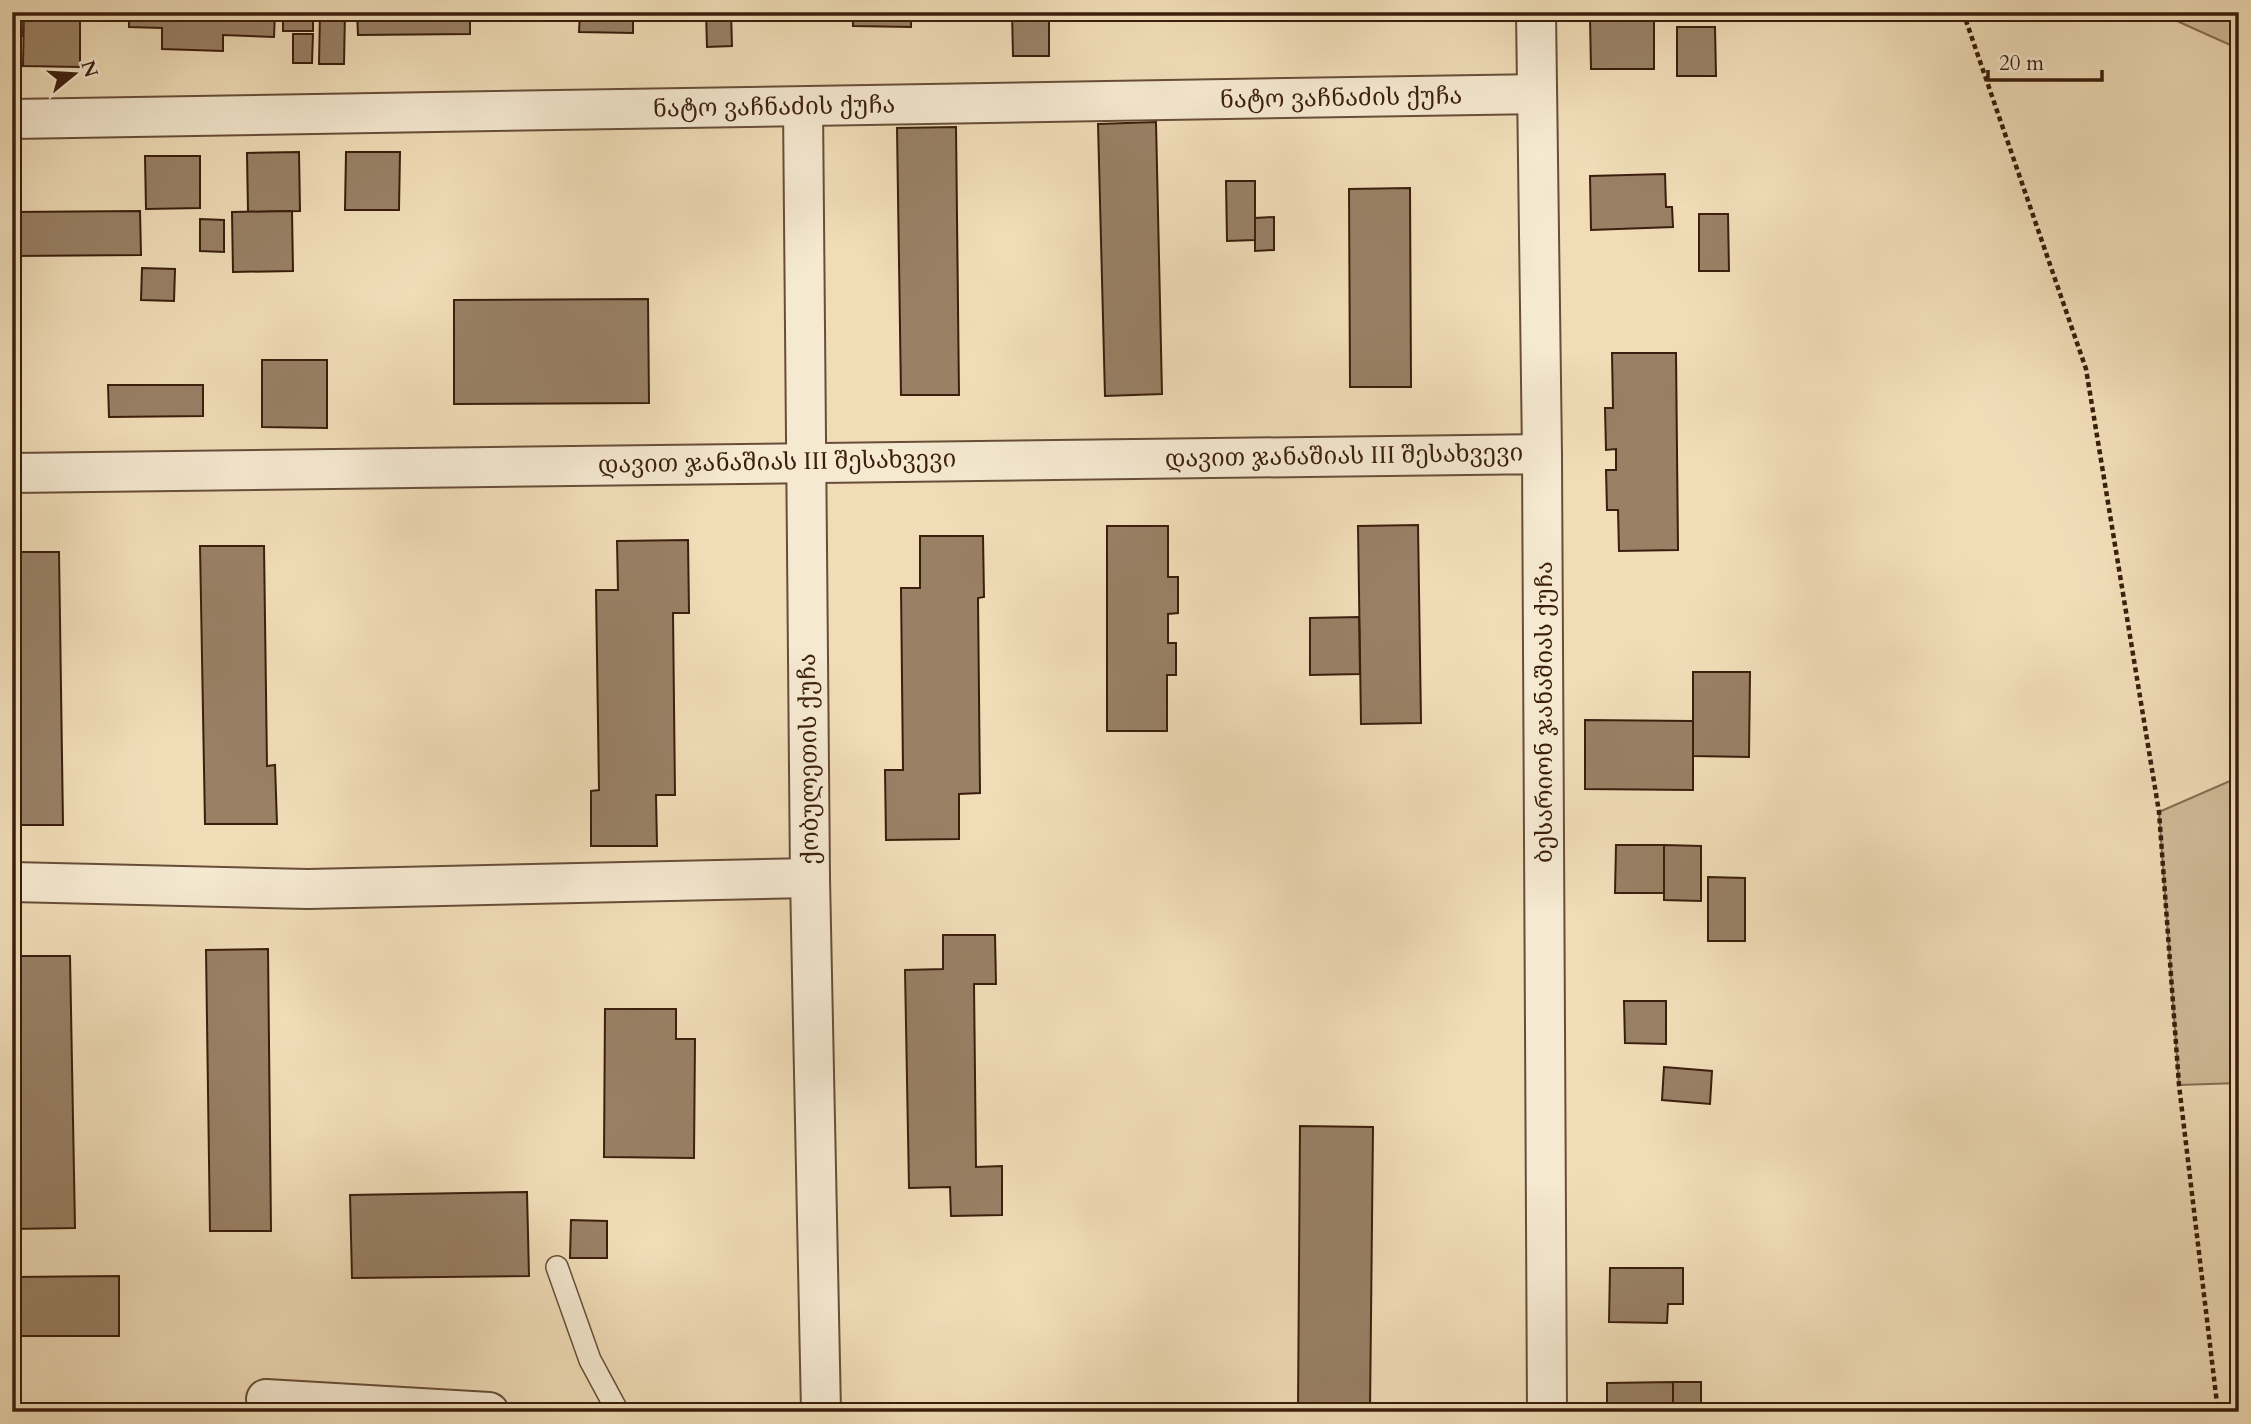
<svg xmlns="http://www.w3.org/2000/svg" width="2251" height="1424" font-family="Cardo,'Noto Serif Georgian',serif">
<rect width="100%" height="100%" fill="#f0ddb8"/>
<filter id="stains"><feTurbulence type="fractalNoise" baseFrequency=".00286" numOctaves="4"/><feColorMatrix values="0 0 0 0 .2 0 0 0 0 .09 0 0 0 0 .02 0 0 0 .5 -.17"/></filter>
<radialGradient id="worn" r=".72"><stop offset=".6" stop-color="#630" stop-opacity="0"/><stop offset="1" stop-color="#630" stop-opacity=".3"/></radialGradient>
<!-- green -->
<g fill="#d1bd9b" stroke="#866e54" stroke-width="2">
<polygon points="2157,12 2239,12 2239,49"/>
<polygon points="2239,777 2239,958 2236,959 2239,964 2239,1083 2179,1085 2159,812"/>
</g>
<!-- building -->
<g fill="#998166" stroke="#3b1e0d" stroke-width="2">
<polygon points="12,12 24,12 23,36 12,36"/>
<polygon points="24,12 80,12 80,67 23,66"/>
<polygon points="129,12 275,12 274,37 223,35 223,51 162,49 162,28 129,27"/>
<rect x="283" y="12" width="30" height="19"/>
<polygon points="320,12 345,12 344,64 319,64"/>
<polygon points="357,12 470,12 470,34 358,35"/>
<polygon points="580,12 633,12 633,33 579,32"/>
<polygon points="706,12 731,12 732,46 707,47"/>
<polygon points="853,12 911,12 911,27 853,26"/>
<polygon points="1012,12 1049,12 1049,56 1013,56"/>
<polygon points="1654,17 1654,69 1591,69 1590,18"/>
<polygon points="1677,27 1715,27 1716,76 1677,76"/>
<polygon points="293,34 313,34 312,63 293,63"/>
<polygon points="1156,122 1162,394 1105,396 1098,124"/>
<polygon points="956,127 959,395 901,395 897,128"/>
<polygon points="299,152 300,211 248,212 247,153"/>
<polygon points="346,152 400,152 399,210 345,210"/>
<polygon points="145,156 200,156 200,208 146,209"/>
<polygon points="1665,174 1666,207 1672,207 1673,227 1591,230 1590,176"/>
<polygon points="1226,181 1255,181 1255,240 1227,241"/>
<polygon points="1410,188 1411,387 1350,387 1349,189"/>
<polygon points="140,211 141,255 12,256 12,212"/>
<polygon points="292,211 293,271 233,272 232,212"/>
<polygon points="1699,214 1728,214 1729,271 1699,271"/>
<polygon points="1274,217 1274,250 1255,251 1255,218"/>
<polygon points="200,219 224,220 224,252 200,251"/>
<polygon points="142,268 175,269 174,301 141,300"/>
<polygon points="648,299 649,403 454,404 454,300"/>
<polygon points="1612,353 1676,353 1678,550 1619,551 1618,510 1607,510 1606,470 1616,470 1616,449 1606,450 1605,408 1613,408"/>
<polygon points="262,360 327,360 327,428 262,427"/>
<polygon points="108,385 203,385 203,416 109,417"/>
<polygon points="1418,525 1421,723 1361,724 1358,526"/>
<polygon points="1107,526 1168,526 1168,577 1178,577 1178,613 1168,614 1168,643 1176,643 1176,675 1167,675 1167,731 1107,731"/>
<polygon points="920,536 983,536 984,597 978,598 980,793 959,794 959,839 886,840 885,770 903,770 901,588 920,588"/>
<polygon points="688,540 689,613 673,613 675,795 656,795 657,846 591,846 591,791 599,790 596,590 618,590 617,541"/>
<polygon points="200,546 264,546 267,766 275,765 277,824 205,824"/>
<polygon points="12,552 59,552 63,825 12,825"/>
<polygon points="1359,617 1360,674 1310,675 1310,618"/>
<polygon points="1693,672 1750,672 1749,757 1693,756"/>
<polygon points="1585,720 1693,721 1693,790 1585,789"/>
<polygon points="1616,845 1664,845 1664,893 1615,893"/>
<polygon points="1664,845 1701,846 1701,901 1664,900"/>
<polygon points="1708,877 1745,878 1745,941 1708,941"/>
<polygon points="943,935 995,935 996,984 974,984 976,1167 1002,1166 1002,1215 951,1216 950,1187 909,1188 905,970 943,969"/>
<polygon points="268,949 271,1231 210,1231 206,950"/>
<polygon points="12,956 70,956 75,1228 12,1229"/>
<polygon points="1624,1001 1666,1001 1666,1044 1625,1043"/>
<polygon points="605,1009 676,1009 676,1039 695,1039 694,1158 604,1157"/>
<polygon points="1664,1067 1712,1071 1710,1104 1662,1100"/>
<polygon points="1300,1126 1373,1127 1370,1412 1298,1412"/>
<polygon points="527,1192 529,1276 352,1278 350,1195"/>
<polygon points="571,1220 607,1221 607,1258 570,1258"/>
<polygon points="1610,1268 1683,1268 1683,1304 1668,1304 1667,1323 1609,1322"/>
<polygon points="119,1276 119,1336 12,1336 12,1277"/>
<rect x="1673" y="1382" width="28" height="30"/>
<polygon points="1673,1382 1673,1412 1607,1412 1607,1383"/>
</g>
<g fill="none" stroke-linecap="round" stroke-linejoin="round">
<defs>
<polyline id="service" points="557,1267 590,1360 618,1412"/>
<g id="minor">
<polyline points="1536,12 1542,454"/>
<polyline points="803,107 810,878 821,1412"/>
<polyline points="12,119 1536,94"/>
<polyline points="12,882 308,889 810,878"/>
<polyline points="266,1399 489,1412"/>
</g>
<polyline id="tertiary" points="12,473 1542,454 1547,1412"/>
</defs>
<!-- service casing -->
<use href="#service" stroke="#684e38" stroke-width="24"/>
<!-- minor casing -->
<use href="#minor" stroke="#684e38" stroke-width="42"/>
<!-- tertiary casing -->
<use href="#tertiary" stroke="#684e38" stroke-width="42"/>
<!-- path -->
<polyline stroke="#3b1e0d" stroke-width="4.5" stroke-dasharray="5 3.5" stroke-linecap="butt" points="1963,12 2086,369 2159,812 2179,1085 2218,1412"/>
<!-- service -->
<use href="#service" stroke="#f5e9d1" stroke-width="21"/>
<!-- minor -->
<use href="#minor" stroke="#f5e9d1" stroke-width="38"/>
<!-- tertiary -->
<use href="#tertiary" stroke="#f5e9d1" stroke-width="38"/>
</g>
<g text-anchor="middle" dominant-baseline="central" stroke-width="6" stroke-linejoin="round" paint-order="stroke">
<!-- street labels -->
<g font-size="24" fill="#3b1e0d" stroke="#f5e9d1">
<text transform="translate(1341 98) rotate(-1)">ნატო ვაჩნაძის ქუჩა</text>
<text transform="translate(774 107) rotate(-1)">ნატო ვაჩნაძის ქუჩა</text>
<text transform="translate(1344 456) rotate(-1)">დავით ჯანაშიას III შესახვევი</text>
<text transform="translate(777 462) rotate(-1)">დავით ჯანაშიას III შესახვევი</text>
<text transform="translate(1544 712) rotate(-90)">ბესარიონ ჯანაშიას ქუჩა</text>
<text transform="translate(809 759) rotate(-91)">ქობულეთის ქუჩა</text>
</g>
</g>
<!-- margin -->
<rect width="2251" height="1424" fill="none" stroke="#f0ddb8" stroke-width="42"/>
<rect x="14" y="14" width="2223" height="1396" fill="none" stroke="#3b1e0d" stroke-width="3.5"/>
<rect x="21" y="21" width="2209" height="1382" fill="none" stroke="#3b1e0d" stroke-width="2"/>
<!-- north arrow -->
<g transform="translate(74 74) rotate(72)" stroke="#f5e9d1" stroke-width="5" paint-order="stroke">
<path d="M0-5L12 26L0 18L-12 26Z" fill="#3b1e0d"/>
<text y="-10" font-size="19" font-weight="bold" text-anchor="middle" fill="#3b1e0d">N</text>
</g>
<!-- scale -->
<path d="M1988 70v10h114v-10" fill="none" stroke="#3b1e0d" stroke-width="3.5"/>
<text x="1999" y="70" font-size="21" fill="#3b1e0d" stroke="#f5e9d1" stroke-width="5" paint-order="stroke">20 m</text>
<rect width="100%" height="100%" filter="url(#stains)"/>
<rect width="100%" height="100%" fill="url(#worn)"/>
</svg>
